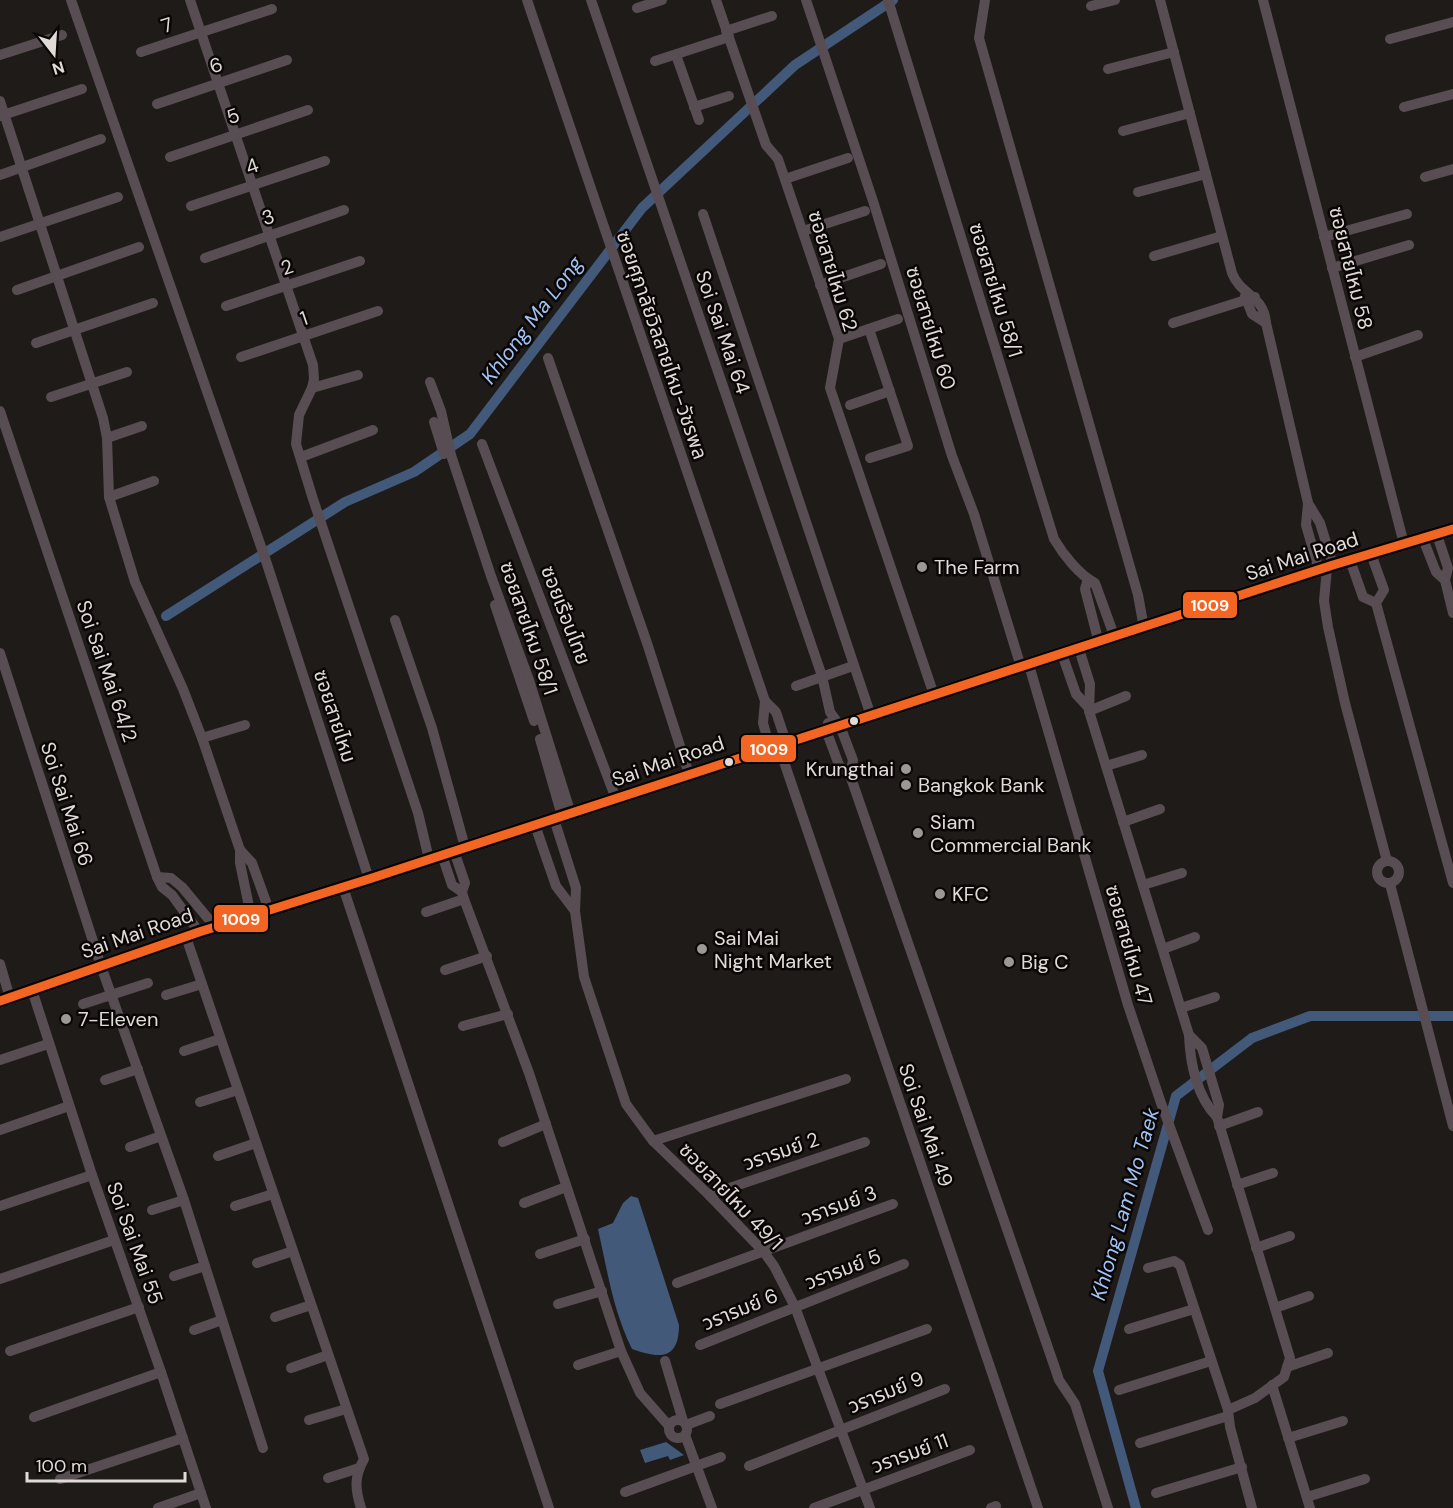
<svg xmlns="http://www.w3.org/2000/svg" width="1453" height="1508" font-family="'DM Sans','Noto Sans Thai',sans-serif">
<rect width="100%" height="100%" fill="#1f1b19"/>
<!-- water -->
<g fill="#42597a">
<path d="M 631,1196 L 638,1198 L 679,1325 C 679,1360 660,1359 632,1349 C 613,1311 607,1269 598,1229 L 613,1223 L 623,1203 Z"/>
<polygon points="666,1442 684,1455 670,1460 668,1456 645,1463 640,1450"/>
</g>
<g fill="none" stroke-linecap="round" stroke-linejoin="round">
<!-- canal -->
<g stroke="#42597a" stroke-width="10">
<polyline points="166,616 345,502 414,472 470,434 642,208 795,65 893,0"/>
<polyline points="1136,1508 1098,1371 1176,1096 1252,1038 1310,1016 1453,1016"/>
</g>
<!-- minor -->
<g stroke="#574d52" stroke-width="10">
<polyline points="71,0 267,564 369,879"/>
<polyline points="190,0 313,365 314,379 312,388 299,415 296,444 313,499 418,813 429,859"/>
<polyline points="527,0 765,701 763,723 770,748 781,753"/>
<polyline points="591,0 822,676 830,712 840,726 853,760 850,775 1055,1368 1059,1380 1075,1404 1108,1508"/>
<polyline points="716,0 766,145 778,159 839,339 830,388 934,695"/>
<polyline points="806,0 873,201 952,456 974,514 1021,667"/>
<path d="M 888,0 L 1054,539 C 1063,554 1079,575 1095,583 L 1115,638"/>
<polyline points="985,0 979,38 1138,595 1144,628"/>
<path d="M 1160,0 L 1232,273 C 1241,296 1264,295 1266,323 L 1308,503 L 1306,525 L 1319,570"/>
<polyline points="1263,0 1404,544"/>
<polyline points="1091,6 1115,0"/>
<polyline points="637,8 662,0"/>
<polyline points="726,31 772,16"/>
<polyline points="1390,39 1453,22"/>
<polyline points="141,52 272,9"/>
<polyline points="0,55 62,35"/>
<polyline points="676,55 699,120"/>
<polyline points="655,61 729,37"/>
<polyline points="1108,69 1174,52"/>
<polyline points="0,101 103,418 107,438 109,497 135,582 183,689 202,738 240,850 240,863 251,916"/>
<polyline points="157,104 287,60"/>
<polyline points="694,107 729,96"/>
<polyline points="1404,107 1453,94"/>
<polyline points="0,116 82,89"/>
<polyline points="1123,131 1190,113"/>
<polyline points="170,157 308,110"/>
<polyline points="0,175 101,139"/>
<polyline points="1425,177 1453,169"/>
<polyline points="785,179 848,158"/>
<polyline points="1138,192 1206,174"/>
<polyline points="191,206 325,161"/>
<polyline points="703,214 871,716"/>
<polyline points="803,231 865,211"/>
<polyline points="0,237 118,197"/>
<polyline points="1324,237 1407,214"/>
<polyline points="1154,256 1222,236"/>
<polyline points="205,258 344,210"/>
<polyline points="1332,268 1409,245"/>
<polyline points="820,285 881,264"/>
<polyline points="17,290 139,247"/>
<polyline points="1245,296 1252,314 1266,323"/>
<polyline points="226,306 360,261"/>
<polyline points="1173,323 1255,297"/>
<polyline points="869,329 908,446 870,458"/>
<polyline points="839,339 898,319"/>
<polyline points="36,343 153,303"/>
<polyline points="241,357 378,311"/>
<polyline points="1355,357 1418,335"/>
<polyline points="548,358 647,643 689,774"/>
<polyline points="430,382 441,411 451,455 491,576 529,680 571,814"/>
<polyline points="312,388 358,375"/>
<polyline points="51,397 127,372"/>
<polyline points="850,405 890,391"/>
<polyline points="0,411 157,877 162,887 172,895 199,932"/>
<polyline points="434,422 444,454"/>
<polyline points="107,438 142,426"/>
<polyline points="482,444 616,799"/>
<polyline points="301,457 373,430"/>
<polyline points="109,497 154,481"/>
<polyline points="1308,503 1320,523 1333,565"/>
<polyline points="1437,535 1448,568 1445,580 1453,613"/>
<polyline points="1423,539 1436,572 1445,580"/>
<polyline points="1371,554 1384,590 1376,603 1453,883"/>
<polyline points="1350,560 1363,597 1376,603"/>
<polyline points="1327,568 1324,601 1328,627 1345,703 1387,861"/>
<polyline points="1088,579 1085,589 1099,643"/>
<polyline points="495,605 534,721"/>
<polyline points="395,620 432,728 465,847"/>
<path d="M 1079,649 L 1090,684 L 1089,711 L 1189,1035 C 1190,1063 1197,1097 1217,1117"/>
<polyline points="0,653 101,966 184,1200 263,1448"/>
<polyline points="1062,654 1076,694 1088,707"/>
<polyline points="1029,665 1128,1005 1161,1103 1208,1230"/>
<polyline points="796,686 850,667"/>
<polyline points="765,701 776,712 786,742 783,750"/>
<polyline points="1089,711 1126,696"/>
<polyline points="828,723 826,730 839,765 850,775"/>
<polyline points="202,738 245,725"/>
<polyline points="540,739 562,816"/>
<polyline points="781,753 1038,1508"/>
<polyline points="1106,766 1142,755"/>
<polyline points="554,819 576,888 575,911 584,977 626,1104 653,1141 709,1195 763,1251 774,1266 795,1307 870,1508"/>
<polyline points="1123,822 1160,809"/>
<polyline points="535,825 556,886 575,911"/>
<polyline points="240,850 252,863 269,910"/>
<polyline points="454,851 465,883 462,892 464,899 529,1073 621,1351 640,1393 669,1426"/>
<polyline points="442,855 452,885 462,892"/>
<circle cx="1388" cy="872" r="11"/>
<polyline points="157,877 171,878 182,887 216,928"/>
<polyline points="1390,884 1453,1126"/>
<polyline points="1143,885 1182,873"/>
<polyline points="343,887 549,1508"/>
<polyline points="426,912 464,899"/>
<path d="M 186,937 L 364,1459 C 354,1477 355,1489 361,1508"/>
<polyline points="1163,949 1195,937"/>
<polyline points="0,964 10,998"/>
<polyline points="445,970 487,956"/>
<polyline points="32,990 92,1175 161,1372 206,1508"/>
<polyline points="166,995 202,984"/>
<polyline points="83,1004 148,983"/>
<polyline points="1181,1008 1215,997"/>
<polyline points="463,1026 508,1014"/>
<polyline points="1189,1035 1202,1048 1219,1105 1217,1117 1290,1358 1284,1377 1255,1398 1228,1410 1230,1427 1252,1508"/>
<polyline points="184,1051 220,1039"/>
<polyline points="0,1060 48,1044"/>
<polyline points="105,1080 138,1069"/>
<polyline points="200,1102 238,1090"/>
<polyline points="1219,1126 1258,1112"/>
<polyline points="0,1130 69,1106"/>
<polyline points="653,1141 846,1079"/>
<polyline points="503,1142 546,1124"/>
<polyline points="130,1147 161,1136"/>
<polyline points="218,1156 256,1143"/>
<polyline points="1237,1185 1273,1173"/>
<polyline points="709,1195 865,1142"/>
<polyline points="524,1203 566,1187"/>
<polyline points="0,1206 92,1175"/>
<polyline points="235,1206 273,1194"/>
<polyline points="152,1210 184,1200"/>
<polyline points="1256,1248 1290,1236"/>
<polyline points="540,1254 585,1239"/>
<polyline points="257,1263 293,1251"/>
<polyline points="1148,1268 1174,1261 1180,1265 1228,1410"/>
<polyline points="174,1276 205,1266"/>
<polyline points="0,1279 114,1240"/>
<polyline points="677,1283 893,1204"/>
<polyline points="558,1304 602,1291"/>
<polyline points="1275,1308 1309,1296"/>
<polyline points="275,1317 311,1305"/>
<polyline points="1129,1329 1194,1309"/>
<polyline points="194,1330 222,1320"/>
<polyline points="700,1345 904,1264"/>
<polyline points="10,1351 139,1307"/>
<polyline points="665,1361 683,1421"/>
<polyline points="578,1365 621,1351"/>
<polyline points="1287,1367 1328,1353"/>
<polyline points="291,1368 328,1355"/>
<polyline points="1272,1385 1310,1508"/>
<polyline points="1119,1390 1211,1361"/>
<polyline points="720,1404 927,1329"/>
<polyline points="34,1417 161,1372"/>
<circle cx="678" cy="1429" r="9"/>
<polyline points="309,1420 346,1409"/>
<polyline points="686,1425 710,1416"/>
<polyline points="685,1435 712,1508"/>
<polyline points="1288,1438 1343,1421"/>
<polyline points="1140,1443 1228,1416"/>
<polyline points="749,1466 945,1389"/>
<polyline points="328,1478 359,1468"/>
<polyline points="60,1479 183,1438"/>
<polyline points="625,1492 721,1457"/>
<polyline points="1156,1493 1242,1467"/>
<polyline points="1307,1497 1365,1479"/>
<polyline points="158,1508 201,1493"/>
<polyline points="814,1508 970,1450"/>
<polyline points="991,1508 996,1506"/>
</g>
<!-- major -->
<polyline stroke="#65565e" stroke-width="14" points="0,1001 199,932 369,879 1333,565 1453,529"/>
<defs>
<polyline id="bus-1" points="0,1001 199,932 369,879 1333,565 1453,529"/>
</defs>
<!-- bus-1 casing -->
<use href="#bus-1" stroke="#090605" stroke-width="14"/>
<!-- bus-1 -->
<use href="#bus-1" stroke="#f26522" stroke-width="9"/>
</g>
<!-- markers -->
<g fill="#9c9895" stroke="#090605" stroke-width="2">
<circle cx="922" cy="567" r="6"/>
<circle cx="906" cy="769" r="6"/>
<circle cx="906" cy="785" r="6"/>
<circle cx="918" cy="833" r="6"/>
<circle cx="940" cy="894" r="6"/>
<circle cx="702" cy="949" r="6"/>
<circle cx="1009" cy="962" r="6"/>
<circle cx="66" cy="1019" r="6"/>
</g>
<g fill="#e0dbd8" stroke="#090605" stroke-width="2">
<circle cx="854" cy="721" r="5"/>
<circle cx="729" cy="762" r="5"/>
</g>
<g text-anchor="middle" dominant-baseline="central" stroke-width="5" stroke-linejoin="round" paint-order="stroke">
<!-- street labels -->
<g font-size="20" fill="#e0dbd8" stroke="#090605">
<text transform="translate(167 25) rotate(-18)">7</text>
<text transform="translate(216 65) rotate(-19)">6</text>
<text transform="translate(233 116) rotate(-19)">5</text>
<text transform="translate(252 166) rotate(-19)">4</text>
<text transform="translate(268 217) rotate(-19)">3</text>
<text transform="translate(287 267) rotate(-19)">2</text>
<text transform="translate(1351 268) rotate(76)">ซอยสายไหม 58</text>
<text transform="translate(833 271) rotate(73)">ซอยสายไหม 62</text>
<text transform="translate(996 290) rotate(73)">ซอยสายไหม 58/1</text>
<text transform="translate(304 318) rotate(-19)">1</text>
<text transform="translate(931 328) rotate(73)">ซอยสายไหม 60</text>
<text transform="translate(723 332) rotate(71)">Soi Sai Mai 64</text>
<text transform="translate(662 345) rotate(71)">ซอยศุภาลัยวิลสายไหม-วัชรพล</text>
<text transform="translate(1302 556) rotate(-18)">Sai Mai Road</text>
<text transform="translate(566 615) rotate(69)">ซอยเรือนไทย</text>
<text transform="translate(529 628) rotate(71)">ซอยสายไหม 58/1</text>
<text transform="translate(107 671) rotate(71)">Soi Sai Mai 64/2</text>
<text transform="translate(335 716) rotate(72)">ซอยสายไหม</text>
<text transform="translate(668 761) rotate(-19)">Sai Mai Road</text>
<text transform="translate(67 804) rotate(72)">Soi Sai Mai 66</text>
<text transform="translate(137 933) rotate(-19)">Sai Mai Road</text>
<text transform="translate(1129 945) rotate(74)">ซอยสายไหม 47</text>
<text transform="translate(926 1125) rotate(71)">Soi Sai Mai 49</text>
<text transform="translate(781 1151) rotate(-19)">วรารมย์ 2</text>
<text transform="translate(731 1196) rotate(46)">ซอยสายไหม 49/1</text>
<text transform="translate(839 1205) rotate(-20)">วรารมย์ 3</text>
<text transform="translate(135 1243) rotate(70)">Soi Sai Mai 55</text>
<text transform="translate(843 1269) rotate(-21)">วรารมย์ 5</text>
<text transform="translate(740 1309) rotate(-22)">วรารมย์ 6</text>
<text transform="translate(886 1392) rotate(-22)">วรารมย์ 9</text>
<text transform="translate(910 1453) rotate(-20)">วรารมย์ 11</text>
</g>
<!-- poi labels -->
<g font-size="20" fill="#e0dbd8" stroke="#090605" text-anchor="start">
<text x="934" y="567">The Farm</text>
<text x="894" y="769" text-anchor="end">Krungthai</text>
<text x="918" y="785">Bangkok Bank</text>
<text x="930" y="822">Siam<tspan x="930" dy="23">Commercial Bank</tspan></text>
<text x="952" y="894">KFC</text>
<text x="714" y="938">Sai Mai<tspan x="714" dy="23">Night Market</tspan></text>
<text x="1021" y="962">Big C</text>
<text x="78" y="1019">7-Eleven</text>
</g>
<!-- water labels -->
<g font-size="21" font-style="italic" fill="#a0c2f3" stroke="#090605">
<text transform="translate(532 320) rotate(-53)">Khlong Ma Long</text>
<text transform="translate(1125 1204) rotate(-74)">Khlong Lam Mo Taek</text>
</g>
</g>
<g stroke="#090605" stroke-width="2">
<rect x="1182" y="591" width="56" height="28" rx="6" fill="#f26522"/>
<rect x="740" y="734" width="57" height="29" rx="6" fill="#f26522"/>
<rect x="213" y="904" width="56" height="29" rx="6" fill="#f26522"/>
</g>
<g font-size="16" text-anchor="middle" font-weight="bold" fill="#fff">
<text x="1210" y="611">1009</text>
<text x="769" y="755">1009</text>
<text x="241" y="925">1009</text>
</g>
<!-- north arrow -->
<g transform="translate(54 54) rotate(163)" stroke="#090605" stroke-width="4.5" paint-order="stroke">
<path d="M0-4.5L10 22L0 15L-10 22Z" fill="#e0dbd8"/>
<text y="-9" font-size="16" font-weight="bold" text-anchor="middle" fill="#e0dbd8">N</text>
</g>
<!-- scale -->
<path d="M27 1472v9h158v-9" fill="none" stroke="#e0dbd8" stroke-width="3"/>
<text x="36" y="1472" font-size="18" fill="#e0dbd8" stroke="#090605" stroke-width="4.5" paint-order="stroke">100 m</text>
</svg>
